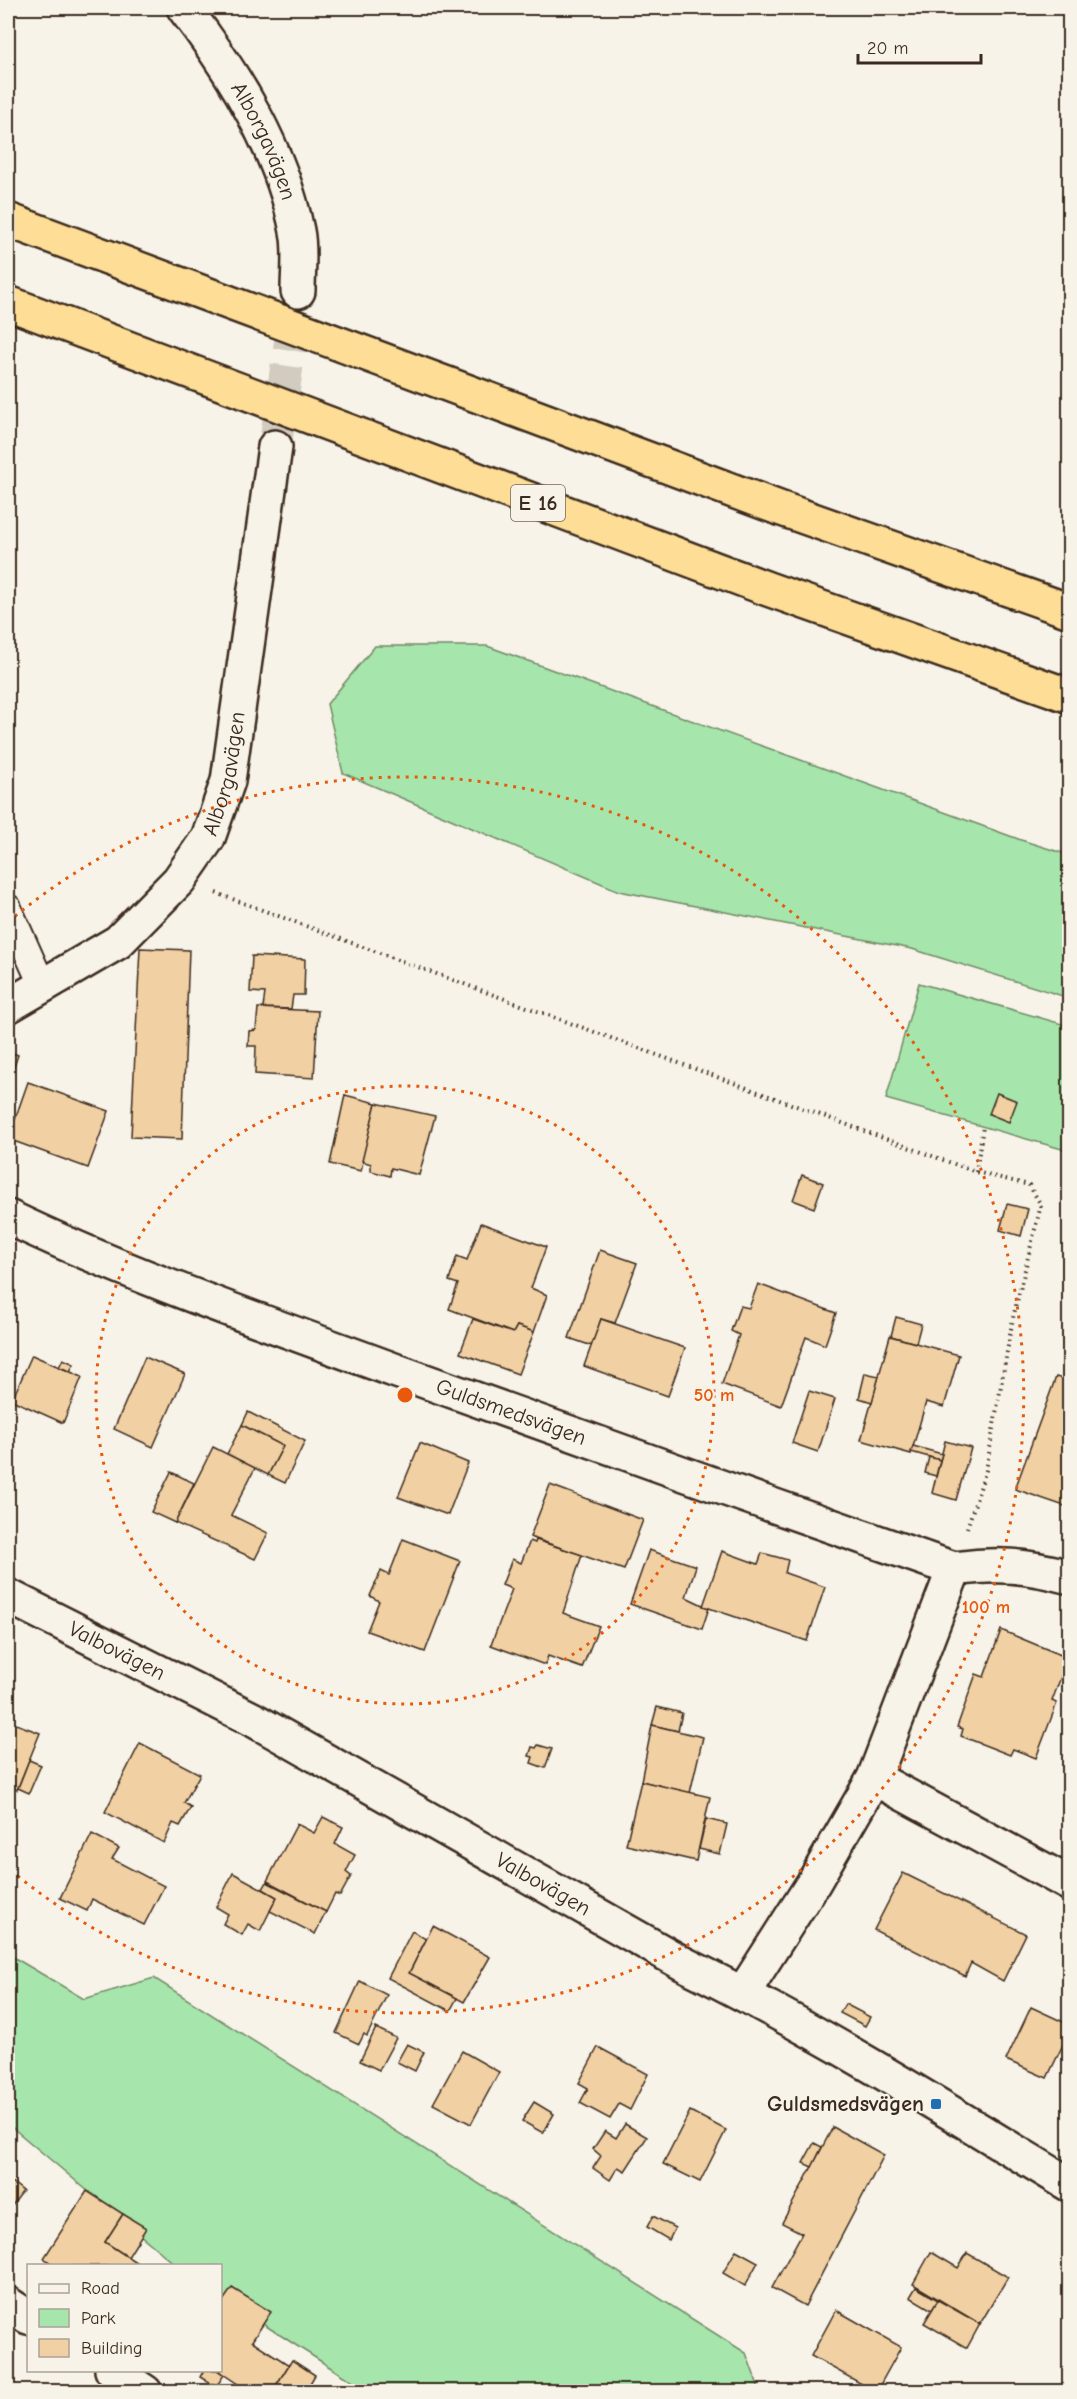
<svg xmlns="http://www.w3.org/2000/svg" width="1077" height="2399" font-family="'Comic Neue',sans-serif">
<rect width="100%" height="100%" fill="#f7f3e8"/>
<filter id="ink" filterUnits="userSpaceOnUse"><feTurbulence type="fractalNoise" baseFrequency=".0167" numOctaves="2"/><feDisplacementMap in="SourceGraphic" scale="12" xChannelSelector="R" yChannelSelector="G"/><feConvolveMatrix kernelMatrix="1 2 1 2 8 2 1 2 1" color-interpolation-filters="sRGB"/></filter>
<g filter="url(#ink)">
<!-- green -->
<g fill="#a6e5ac" stroke="#708865" stroke-width="1.5">
<polygon points="375,646 487,646 1021,840 1069,855 1069,998 912,949 619,891 343,773 327,704"/>
<polygon points="919,983 1069,1026 1069,1151 886,1099"/>
<polygon points="8,1954 84,1999 154,1978 746,2353 760,2391 370,2391 356,2384 221,2297 220,2266 176,2265 8,2124"/>
</g>
<!-- building -->
<g fill="#f1d0a3" stroke="#3b2a1e" stroke-width="1.5">
<polygon points="140,948 189,950 182,1139 131,1137"/>
<polygon points="252,956 305,959 304,995 293,995 291,1009 263,1008 265,993 250,992"/>
<polygon points="258,1008 318,1011 314,1078 255,1074 256,1046 248,1046 249,1031 256,1030"/>
<polygon points="8,1051 18,1055 8,1085"/>
<polygon points="28,1082 109,1111 88,1168 8,1139"/>
<polygon points="997,1093 1017,1101 1009,1122 989,1114"/>
<polygon points="345,1095 376,1103 361,1171 330,1164"/>
<polygon points="376,1103 435,1116 419,1175 391,1168 390,1176 371,1171 371,1164 362,1161"/>
<polygon points="802,1175 823,1183 814,1208 793,1200"/>
<polygon points="1007,1204 1028,1209 1021,1236 1000,1230"/>
<polygon points="481,1223 546,1247 531,1288 547,1295 534,1332 517,1326 513,1333 449,1309 458,1284 449,1281 457,1256 467,1260"/>
<polygon points="600,1250 637,1263 615,1323 601,1319 592,1346 569,1338"/>
<polygon points="758,1284 836,1313 825,1345 806,1337 781,1406 722,1384 739,1335 731,1331 740,1306 749,1308"/>
<polygon points="896,1317 921,1324 916,1343 891,1336"/>
<polygon points="473,1319 513,1333 517,1326 534,1332 518,1374 460,1353"/>
<polygon points="601,1319 685,1348 668,1396 584,1366"/>
<polygon points="890,1336 959,1355 944,1407 926,1402 911,1454 861,1440"/>
<polygon points="32,1355 82,1377 63,1423 12,1400"/>
<polygon points="145,1357 185,1374 153,1447 114,1429"/>
<polygon points="63,1359 74,1364 70,1371 59,1367"/>
<polygon points="865,1373 879,1376 872,1402 859,1398"/>
<polygon points="1056,1377 1070,1381 1070,1508 1015,1489"/>
<polygon points="809,1391 835,1399 818,1452 792,1443"/>
<polygon points="248,1412 305,1441 285,1483 268,1475 283,1446 242,1425"/>
<polygon points="242,1425 283,1446 268,1475 227,1454"/>
<polygon points="945,1441 971,1448 956,1500 932,1493"/>
<polygon points="420,1443 468,1463 448,1515 398,1497"/>
<polygon points="913,1446 942,1454 940,1460 911,1452"/>
<polygon points="213,1447 255,1468 231,1515 268,1533 255,1559 175,1523"/>
<polygon points="929,1457 940,1460 936,1476 925,1473"/>
<polygon points="171,1472 194,1483 175,1523 151,1512"/>
<polygon points="550,1485 643,1520 624,1570 530,1537"/>
<polygon points="403,1539 460,1561 425,1652 367,1631 379,1601 370,1596 381,1571 389,1575"/>
<polygon points="536,1540 582,1555 563,1613 599,1626 582,1668 548,1656 545,1665 491,1645 512,1589 502,1585 512,1559 521,1563 530,1541 535,1543"/>
<polygon points="649,1550 696,1566 686,1597 709,1608 702,1629 630,1604"/>
<polygon points="722,1551 758,1564 762,1553 788,1560 785,1573 825,1587 807,1641 703,1606"/>
<polygon points="1001,1630 1068,1658 1052,1701 1057,1703 1036,1758 1013,1749 1010,1755 961,1736 963,1729 957,1727 976,1674 984,1677"/>
<polygon points="657,1707 682,1713 678,1731 652,1725"/>
<polygon points="8,1721 40,1733 17,1790 8,1786"/>
<polygon points="652,1725 703,1737 690,1793 641,1781"/>
<polygon points="140,1743 200,1774 184,1803 191,1807 180,1826 173,1823 164,1843 105,1812"/>
<polygon points="538,1745 552,1749 545,1768 531,1763 533,1757 529,1756 532,1747 536,1748"/>
<polygon points="29,1760 41,1765 29,1793 18,1788"/>
<polygon points="641,1781 710,1797 696,1861 626,1845"/>
<polygon points="323,1817 343,1827 335,1844 355,1855 346,1872 351,1876 340,1896 335,1894 326,1912 267,1881 297,1824 314,1833"/>
<polygon points="706,1819 727,1824 720,1854 699,1849"/>
<polygon points="92,1834 119,1848 112,1859 164,1886 144,1925 92,1899 87,1911 60,1898"/>
<polygon points="233,1873 277,1897 260,1931 248,1924 242,1935 223,1924 228,1914 216,1907"/>
<polygon points="903,1873 1026,1934 1003,1981 971,1963 965,1976 874,1930"/>
<polygon points="267,1882 326,1912 315,1934 270,1911 277,1897 263,1889"/>
<polygon points="433,1926 490,1957 464,2002 409,1973"/>
<polygon points="412,1931 426,1939 409,1973 457,1998 450,2011 388,1978"/>
<polygon points="360,1981 387,1995 367,2036 364,2034 359,2044 336,2033"/>
<polygon points="845,2004 870,2017 865,2026 840,2013"/>
<polygon points="1031,2007 1070,2025 1070,2030 1047,2078 1006,2060"/>
<polygon points="376,2028 396,2038 379,2070 360,2061"/>
<polygon points="407,2044 424,2052 415,2071 397,2062"/>
<polygon points="598,2047 648,2074 630,2110 619,2104 610,2119 580,2103 588,2088 579,2083"/>
<polygon points="462,2051 499,2072 471,2124 433,2104"/>
<polygon points="534,2102 554,2114 543,2133 522,2121"/>
<polygon points="690,2111 726,2130 700,2182 663,2164"/>
<polygon points="625,2124 647,2137 625,2171 618,2167 610,2180 593,2168 601,2156 593,2149 605,2131 616,2138"/>
<polygon points="833,2127 884,2155 805,2306 772,2288 802,2233 782,2223"/>
<polygon points="814,2143 822,2147 812,2167 803,2163"/>
<polygon points="8,2179 23,2191 8,2211"/>
<polygon points="87,2191 123,2214 105,2242 142,2266 55,2266 44,2258"/>
<polygon points="123,2214 146,2228 128,2257 105,2242"/>
<polygon points="653,2216 675,2228 669,2240 647,2227"/>
<polygon points="736,2250 758,2262 745,2286 723,2273"/>
<polygon points="931,2252 958,2268 967,2253 1008,2277 980,2324 913,2284"/>
<polygon points="916,2287 938,2300 932,2310 910,2297"/>
<polygon points="232,2288 271,2312 252,2341 289,2365 272,2392 250,2392 217,2370 220,2370 220,2305"/>
<polygon points="938,2300 980,2324 967,2348 924,2323"/>
<polygon points="836,2310 901,2347 876,2392 811,2356"/>
<polygon points="292,2360 315,2375 305,2392 272,2392"/>
<polygon points="204,2370 217,2370 224,2375 216,2387 200,2377"/>
</g>
<g fill="none" stroke-linecap="round" stroke-linejoin="round">
<!-- street-tunnel -->
<polyline stroke="#d1cbc0" stroke-width="33" stroke-dasharray="33 16" stroke-linecap="butt" points="275,447 298,291"/>
<defs>
<polyline id="lane" points="8,908 43,987"/>
<g id="street">
<path id="s1" d="M 184,8 C 234,73 281,149 297,231 C 301,250 298,272 298,291"/>
<path id="s2" d="M 8,1006 L 118,942 L 179,880 L 208,838 L 228,781 L 275,447"/>
<path id="s3" d="M 8,1217 C 133,1277 264,1322 394,1370 C 580,1437 767,1504 954,1569 L 874,1778 L 814,1882 L 743,1993"/>
<path d="M 954,1569 C 999,1563 1025,1565 1070,1577"/>
<polyline points="874,1778 1070,1884"/>
<polyline points="8,2304 28,2317"/>
<polyline points="112,2370 145,2392"/>
</g>
<g id="secondary">
<path id="s4" d="M 8,1596 L 254,1720 L 682,1963 C 816,2029 943,2108 1070,2185"/>
</g>
<g id="highway">
<polyline points="8,220 779,508 1070,611"/>
<polyline points="8,303 768,589 1070,696"/>
</g>
</defs>
<!-- lane casing -->
<use href="#lane" stroke="#3b2a1e" stroke-width="30"/>
<!-- street casing -->
<use href="#street" stroke="#3b2a1e" stroke-width="38"/>
<!-- secondary casing -->
<use href="#secondary" stroke="#3b2a1e" stroke-width="38"/>
<!-- highway casing -->
<use href="#highway" stroke="#3b2a1e" stroke-width="38"/>
<!-- path -->
<g stroke="#3b2a1e" stroke-width="4" stroke-dasharray="1.5 4.5" stroke-linecap="butt">
<polyline points="216,893 976,1172 1029,1185 1041,1205 1013,1318 986,1470 967,1528"/>
<polyline points="976,1172 983,1127"/>
</g>
<!-- lane -->
<use href="#lane" stroke="#f7f3e8" stroke-width="26"/>
<!-- street -->
<use href="#street" stroke="#f7f3e8" stroke-width="33"/>
<!-- secondary -->
<use href="#secondary" stroke="#f7f3e8" stroke-width="33"/>
<!-- highway -->
<use href="#highway" stroke="#fedd96" stroke-width="33"/>
</g>
</g>
<!-- distance rings -->
<g fill="none" stroke="#e8590c" stroke-width="3" stroke-dasharray="3 6">
<circle cx="405" cy="1395" r="309"/>
<path d="M8 922A618 618 0 1 1 8 1868"/>
</g>
<!-- markers -->
<rect fill="#1f6fb2" stroke="#f7f3e8" stroke-width="2" x="930" y="2098" width="12" height="12" rx="3"/>
<g text-anchor="middle" dominant-baseline="central" stroke-width="4.5" stroke-linejoin="round" paint-order="stroke">
<!-- shield labels -->
<rect fill="#f7f3e8" stroke="#73665b" stroke-width="1.5" x="511" y="485" width="54" height="36" rx="4.5"/>
<g font-size="21" font-weight="bold" fill="#3b2a1e">
<text x="538" y="503">E 16</text>
</g>
<!-- street labels -->
<g font-size="22" fill="#3b2a1e" stroke="#f7f3e8">
<text stroke="none"><textPath href="#s1" startOffset="156">Alborgavägen</textPath></text>
<text stroke="none"><textPath href="#s2" startOffset="332">Alborgavägen</textPath></text>
<text stroke="none"><textPath href="#s3" startOffset="540">Guldsmedsvägen</textPath></text>
<text stroke="none"><textPath href="#s4" startOffset="122">Valbovägen</textPath></text>
<text stroke="none"><textPath href="#s4" startOffset="608">Valbovägen</textPath></text>
</g>
<!-- poi labels -->
<g font-size="22" font-weight="bold" fill="#3b2a1e" stroke="#f7f3e8" text-anchor="end">
<text x="924" y="2104">Guldsmedsvägen</text>
</g>
</g>
<circle cx="405" cy="1395" r="9" fill="#e8590c" stroke="#f7f3e8" stroke-width="3"/>
<g font-size="18" text-anchor="middle" font-weight="bold" fill="#e8590c" stroke="#f7f3e8" stroke-width="4.5" stroke-linejoin="round" paint-order="stroke">
<text x="714" y="1401">50 m</text>
<text x="986" y="1613">100 m</text>
</g>
<!-- margin -->
<rect width="1077" height="2399" fill="none" stroke="#f7f3e8" stroke-width="30"/>
<rect x="15" y="15" width="1047" height="2369" fill="none" stroke="#3b2a1e" stroke-width="2" filter="url(#ink)"/>
<!-- legend -->
<rect x="27" y="2264" width="195" height="108" fill="#f7f3e8" stroke="#aca397" stroke-width="1.5"/>
<rect x="39" y="2284" width="30" height="9" fill="#f7f3e8" stroke="#aca397" stroke-width="1.5"/>
<text x="81" y="2294" font-size="18" fill="#3b2a1e">Road</text>
<rect x="39" y="2309" width="30" height="18" fill="#a6e5ac" stroke="#aca397" stroke-width="1.5"/>
<text x="81" y="2324" font-size="18" fill="#3b2a1e">Park</text>
<rect x="39" y="2339" width="30" height="18" fill="#f1d0a3" stroke="#aca397" stroke-width="1.5"/>
<text x="81" y="2354" font-size="18" fill="#3b2a1e">Building</text>
<!-- scale -->
<path d="M858 54v9h123v-9" fill="none" stroke="#3b2a1e" stroke-width="3"/>
<text x="867" y="54" font-size="18" fill="#3b2a1e" stroke="#f7f3e8" stroke-width="4.5" paint-order="stroke">20 m</text>
</svg>
